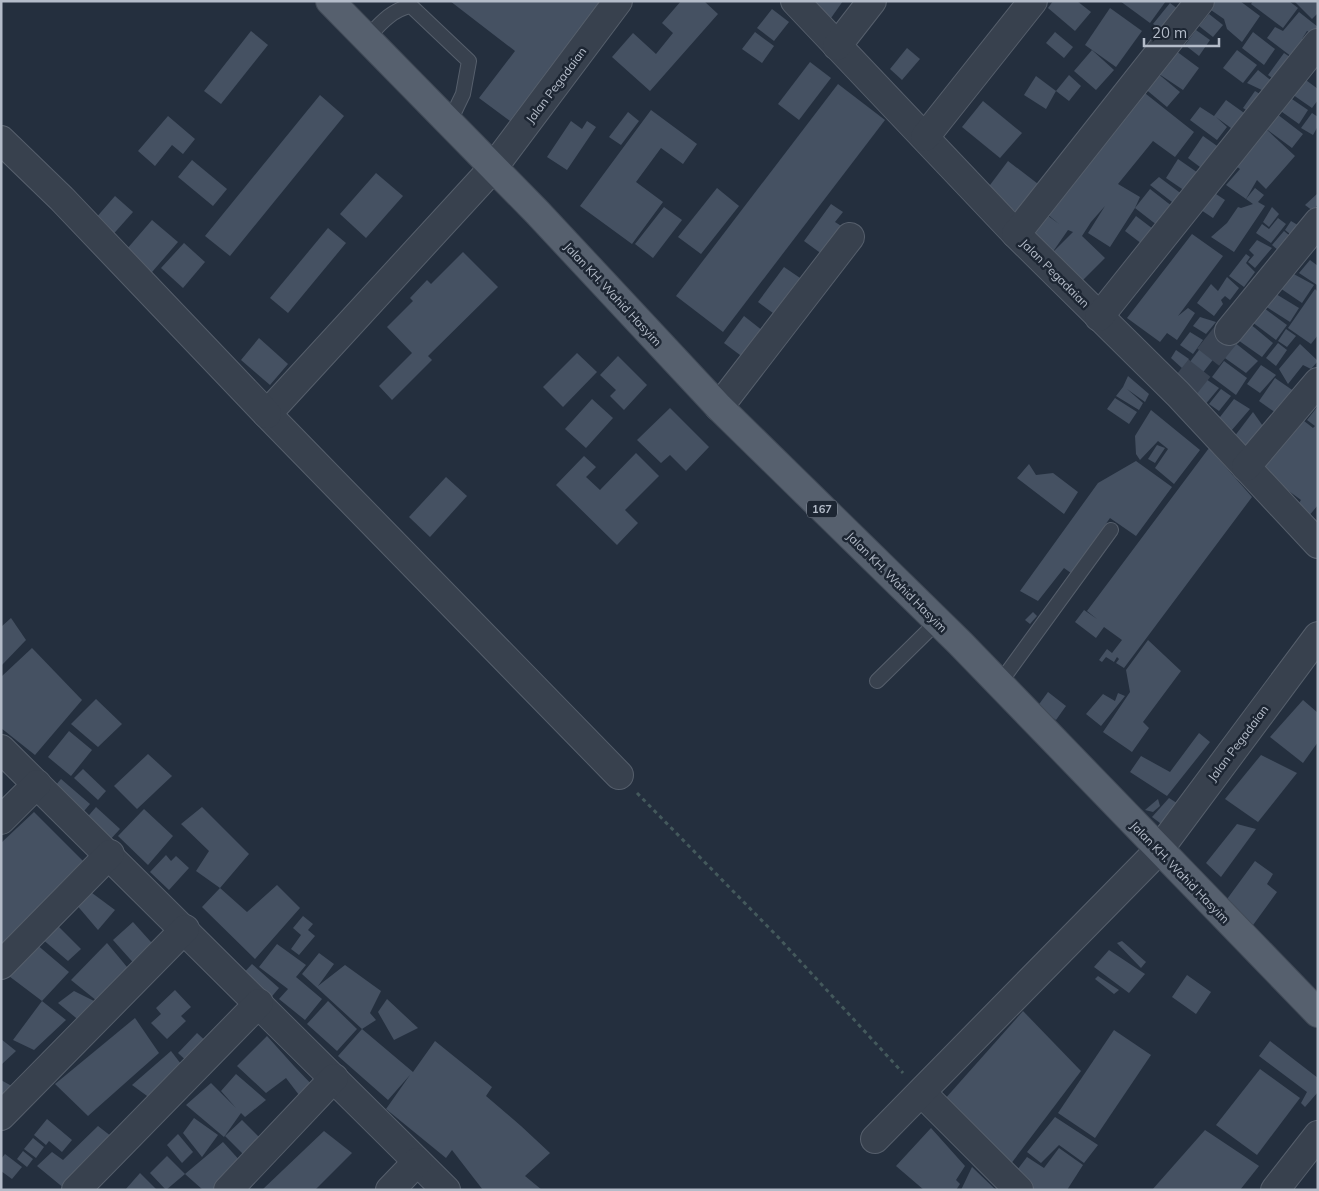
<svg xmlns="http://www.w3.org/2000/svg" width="1319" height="1191" font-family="Mulish,sans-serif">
<rect width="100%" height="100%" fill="#242f3e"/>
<!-- building -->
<g fill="#455162" fill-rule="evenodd">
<polygon points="450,1 613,1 518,127 479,98 515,51"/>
<polygon points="681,1 704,1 718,14 650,91 612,57 633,33 656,54 673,33 662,23"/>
<polygon points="815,1 843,1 831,18 813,5"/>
<polygon points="1053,1 1077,1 1091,12 1075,31 1048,8"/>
<polygon points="1120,1 1166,1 1150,23"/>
<polygon points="1214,1 1240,1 1260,16 1242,42 1227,29 1224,19 1208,8"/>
<polygon points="1253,1 1289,1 1298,8 1283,28 1251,4"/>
<polygon points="1294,1 1318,1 1318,13 1312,19"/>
<polygon points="1170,3 1178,9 1162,30 1153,24"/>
<polygon points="1110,8 1142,31 1116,67 1085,45"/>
<polygon points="772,9 789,22 774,41 757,28"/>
<polygon points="1299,12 1318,27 1313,34 1307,31 1302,39 1309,45 1296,60 1267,38 1275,27 1283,31"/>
<polygon points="1209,14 1223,25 1213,37 1199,26"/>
<polygon points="1196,30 1210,40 1199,56 1185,45"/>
<polygon points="251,31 268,45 221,104 204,91"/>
<polygon points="755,32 774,46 762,63 742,49"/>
<polygon points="1055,32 1073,47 1064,58 1046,43"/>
<polygon points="1253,32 1275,49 1264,65 1242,48"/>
<polygon points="907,48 920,59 902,80 890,69"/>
<polygon points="1172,48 1199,68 1183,90 1156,72"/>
<polygon points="1092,50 1114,70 1096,90 1074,71"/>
<polygon points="1237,50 1257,65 1243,83 1223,68"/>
<polygon points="1284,53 1293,59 1277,82 1268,75"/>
<polygon points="810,62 831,78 799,120 778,104"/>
<polygon points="1258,70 1273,82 1266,92 1247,83"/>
<polygon points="1156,72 1180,92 1167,107 1143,87"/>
<polygon points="1069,75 1081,86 1069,101 1056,91"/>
<polygon points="1299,75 1318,89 1318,100 1312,108 1286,90"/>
<polygon points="1036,76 1056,91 1046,109 1024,95"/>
<polygon points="838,84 885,120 723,332 676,296"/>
<path d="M 1141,90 L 1194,132 L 1175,157 L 1153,141 L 1118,184 L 1140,197 L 1135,208 L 1110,247 L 1088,233 L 1105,206 L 1091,222 L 1082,236 L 1105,258 L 1081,282 L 1026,235 L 1043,212 L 1059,224 L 1047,214 ZM 1068,230 L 1073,232 L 1052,253 Z"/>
<polygon points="1255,91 1265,97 1251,113 1243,108"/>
<polygon points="320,95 344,116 230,256 205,236"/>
<polygon points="1286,95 1308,110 1299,124 1275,107"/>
<polygon points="1226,100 1247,115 1235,131 1216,117 1227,127 1217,140 1190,120 1200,107 1214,116"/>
<polygon points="983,101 1022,133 1000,158 962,127"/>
<polygon points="651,110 697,144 683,164 661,148 636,182 663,202 632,244 580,206"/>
<polygon points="1273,111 1303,134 1292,148 1265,128 1295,156 1266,189 1257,180 1246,199 1226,185 1240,169 1230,162"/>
<polygon points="628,112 639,121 621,145 609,137"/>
<polygon points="1312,113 1318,117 1318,126 1313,135 1301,128"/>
<polygon points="168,116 195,139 183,154 172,145 155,166 138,151"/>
<polygon points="571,121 582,129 587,121 596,127 567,170 547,157"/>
<polygon points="1203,136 1220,148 1204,170 1188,158"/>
<polygon points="1178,159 1201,175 1188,193 1166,178"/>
<polygon points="192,160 227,189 213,206 178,177"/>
<polygon points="1008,161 1042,187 1020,215 987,189"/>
<polygon points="376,173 403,196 366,238 340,214"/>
<polygon points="1159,177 1183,195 1176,205 1150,185"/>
<polygon points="717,188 739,206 701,254 678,237"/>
<polygon points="1255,188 1264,195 1258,202 1265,206 1234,252 1211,237 1227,223 1238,207 1241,208 1253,204 1246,199"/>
<polygon points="1150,189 1177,210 1162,229 1135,208"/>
<polygon points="1213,192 1225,200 1213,218 1201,210"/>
<polygon points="1318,193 1318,204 1313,211 1305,205"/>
<polygon points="115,196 133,212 109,239 95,219"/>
<polygon points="831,204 843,212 835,222 846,229 826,257 804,241"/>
<polygon points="664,207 682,220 653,258 635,244"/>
<polygon points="1272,207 1279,214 1269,227 1263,222"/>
<polygon points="1136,216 1157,232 1146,247 1125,231"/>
<polygon points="1278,218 1286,224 1271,243 1256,233 1262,224 1269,229"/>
<polygon points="152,220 178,242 146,279 120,257"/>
<polygon points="1291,221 1301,227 1297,232 1293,230 1290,234 1285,230"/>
<polygon points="328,228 346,243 288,313 270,298"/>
<polygon points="1284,231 1290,236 1279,251 1272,245"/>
<polygon points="1192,234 1223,256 1178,316 1188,308 1195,313 1177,340 1167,333 1160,342 1127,318"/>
<polygon points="1257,240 1272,248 1255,268 1248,262 1254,255 1249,250"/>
<polygon points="184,243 205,262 183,288 161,268"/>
<polygon points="463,252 498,287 428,356 432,360 392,400 379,386 412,353 387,327 413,301 410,298 427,280 431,284"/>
<polygon points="1246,254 1250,257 1246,263 1255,272 1244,287 1229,276"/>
<polygon points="1310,260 1318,266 1317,285 1299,273"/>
<polygon points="784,267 803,280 777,316 758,302"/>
<polygon points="1290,272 1314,285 1302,303 1280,288"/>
<polygon points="1227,277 1239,288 1230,300 1225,296 1221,300 1223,304 1214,316 1197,303 1211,284 1218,291"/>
<polygon points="1315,289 1318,292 1318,335 1311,344 1288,328"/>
<polygon points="1276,294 1299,308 1290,322 1265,306"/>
<polygon points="1264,308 1287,325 1276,340 1252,322"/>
<polygon points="744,316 768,335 748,361 724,343"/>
<polygon points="1200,317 1216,322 1206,334 1193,326"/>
<polygon points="1249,323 1273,343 1262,357 1235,338"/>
<polygon points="1218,325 1234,333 1186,394 1173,384"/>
<polygon points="1286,329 1296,336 1287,347 1278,341"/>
<polygon points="1190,332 1203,340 1193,354 1180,345"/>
<polygon points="259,338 288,364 270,385 241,360"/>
<polygon points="1234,342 1258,361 1246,373 1222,356"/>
<polygon points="1278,343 1287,350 1276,366 1266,358"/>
<polygon points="1300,344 1318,361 1311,369 1303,365 1288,384 1279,369"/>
<polygon points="1176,350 1189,359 1183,369 1171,358"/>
<polygon points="577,353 597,372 563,407 543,387"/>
<polygon points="618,356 647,385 624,410 610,396 616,390 600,375"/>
<polygon points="1224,361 1247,378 1236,395 1212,377"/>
<polygon points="1261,365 1276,375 1260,393 1247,384"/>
<polygon points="1128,376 1149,394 1145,402 1127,389 1143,403 1139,410 1116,396 1123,387"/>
<polygon points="1275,378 1298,394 1276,413 1259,401"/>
<polygon points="1206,379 1219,388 1204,406 1192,396"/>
<polygon points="1221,389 1231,396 1219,411 1209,404"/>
<polygon points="1115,398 1137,412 1129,424 1107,409"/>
<polygon points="592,399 613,418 586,448 565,429"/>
<polygon points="1234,399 1250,409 1225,438 1215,414 1220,417"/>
<polygon points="1318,406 1318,505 1308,517 1296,507 1301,500 1260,470 1299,417 1313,428 1315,426 1307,420"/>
<polygon points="670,408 709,447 686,471 670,455 661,463 637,440"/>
<polygon points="1151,410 1200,450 1174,484 1155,468 1168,449 1158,441 1140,460 1136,454 1135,436"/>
<polygon points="1253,412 1265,429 1247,453 1231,441"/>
<polygon points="1157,445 1165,448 1155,463 1148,459"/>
<polygon points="1209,448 1252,497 1124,668 1116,663 1119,659 1117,657 1114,662 1106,657 1102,662 1099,660 1107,649 1112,653 1122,640 1104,627 1096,638 1075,622 1084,610 1097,619 1087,611"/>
<polygon points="636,453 659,476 625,510 638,523 617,545 556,485 584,456 596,467 586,477 600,490"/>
<polygon points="1136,461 1172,487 1136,536 1110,518 1071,573 1064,568 1038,601 1020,591 1098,483"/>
<polygon points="1029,464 1036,475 1053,473 1078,492 1064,514 1017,478"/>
<polygon points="446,477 467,496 430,537 409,517"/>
<polygon points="1033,612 1037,616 1030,624 1025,620"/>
<polygon points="11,618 26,640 1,666 1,627"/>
<polygon points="1148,640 1181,671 1143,722 1149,728 1132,752 1103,732 1130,692 1126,670"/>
<polygon points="32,648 82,700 35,755 1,728 1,677"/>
<polygon points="1048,692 1066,706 1056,720 1037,707"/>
<polygon points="1118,693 1125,696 1101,726 1086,714 1103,694 1115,701"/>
<polygon points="96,699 122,724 98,747 71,724"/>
<polygon points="1303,700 1318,713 1318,742 1303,763 1270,737"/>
<polygon points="69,731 92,750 71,776 48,757"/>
<polygon points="1199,733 1210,742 1167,796 1130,772 1141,756 1170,772"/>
<polygon points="148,754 172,776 137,809 114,786"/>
<polygon points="1261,755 1297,773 1258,822 1225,799"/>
<polygon points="83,769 106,791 98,800 74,778"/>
<polygon points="61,779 90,804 79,817 50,792"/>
<polygon points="1169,798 1180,805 1164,826 1152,817"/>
<polygon points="1158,799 1160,806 1153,812 1145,810"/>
<polygon points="96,807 120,829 108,842 84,821"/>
<polygon points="202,807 249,854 220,888 247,912 277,885 300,908 255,959 202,907 220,888 196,871 209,851 181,824"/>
<polygon points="144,809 173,836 148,865 118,836"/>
<polygon points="34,812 89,867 6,949 1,945 1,843"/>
<polygon points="1237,824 1256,829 1221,877 1206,863"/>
<polygon points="166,855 171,861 176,856 189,868 169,890 150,872"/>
<polygon points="1255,861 1273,874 1267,884 1277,892 1248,932 1219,910"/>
<polygon points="88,890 115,910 98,930 75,903"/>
<polygon points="303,916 313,924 308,930 315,936 299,955 291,949 301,935 293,928"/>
<polygon points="53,921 81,949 68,961 41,938"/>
<polygon points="133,922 159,951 138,968 113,940"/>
<polygon points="29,938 69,972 42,1001 66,1020 34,1050 13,1040 42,1001 1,970"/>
<polygon points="1122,941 1146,962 1141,968 1117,943"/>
<polygon points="107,943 132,973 102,1005 71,980"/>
<polygon points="277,944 306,965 296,977 322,999 305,1020 279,999 288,989 259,967"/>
<polygon points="1109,950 1145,974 1129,993 1094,967"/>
<polygon points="319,953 334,964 318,986 345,965 381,991 370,1013 376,1020 362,1029 302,974"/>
<polygon points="252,964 279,988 268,1001 240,977"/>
<polygon points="1187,975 1211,992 1196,1014 1172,997"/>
<polygon points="1098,976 1119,990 1114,994 1095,979"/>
<polygon points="175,990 191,1007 181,1016 186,1021 167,1039 151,1023 161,1014 156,1008"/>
<polygon points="74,991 102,1005 81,1022 58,1003"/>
<polygon points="387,999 418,1028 394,1040 378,1012"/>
<polygon points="328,1001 357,1029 337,1051 307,1024"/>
<polygon points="1023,1011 1081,1071 1007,1169 944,1100"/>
<polygon points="135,1018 159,1053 88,1116 55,1084"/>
<polygon points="362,1029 413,1072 435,1041 492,1087 486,1096 521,1126 550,1153 525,1176 542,1190 483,1190 452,1150 446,1158 386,1109 410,1075 388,1100 338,1056"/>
<polygon points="1114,1030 1151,1055 1095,1138 1058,1113"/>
<polygon points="197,1033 210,1045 191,1065 178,1053"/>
<polygon points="267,1036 294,1066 315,1088 299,1095 286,1078 266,1093 237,1066"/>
<polygon points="1,1039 16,1051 1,1065"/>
<polygon points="1270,1041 1318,1078 1318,1092 1305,1107 1301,1103 1307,1092 1259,1056"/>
<polygon points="171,1051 184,1068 154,1101 132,1085"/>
<polygon points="1260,1069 1300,1098 1257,1155 1216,1125"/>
<polygon points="236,1074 266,1100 245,1117 241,1113 224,1137 186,1105 211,1083 236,1108 221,1091"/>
<polygon points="1,1080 17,1089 1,1104"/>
<polygon points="1055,1117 1098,1145 1084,1163 1059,1145 1041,1163 1027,1152"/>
<polygon points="194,1118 218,1135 202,1157 183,1133"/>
<polygon points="47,1119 72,1140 62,1152 49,1141 46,1145 34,1135"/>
<polygon points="242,1120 263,1141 246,1157 225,1136"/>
<polygon points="98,1126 116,1140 65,1189 37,1166 52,1152 63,1160"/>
<polygon points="931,1128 965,1166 956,1180 960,1184 956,1190 924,1190 896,1166"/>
<polygon points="1205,1130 1259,1166 1240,1190 1152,1190"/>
<polygon points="324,1131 352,1153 315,1190 262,1190"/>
<polygon points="178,1134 193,1152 182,1163 167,1145"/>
<polygon points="33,1138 44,1147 36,1158 24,1149"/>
<polygon points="223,1142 242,1163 214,1190 203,1190 185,1174"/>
<polygon points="1059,1148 1083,1165 1067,1190 1028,1190 1011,1178 1027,1157 1044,1168"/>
<polygon points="23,1151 33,1159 27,1167 17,1159"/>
<polygon points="5,1154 22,1167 12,1179 1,1171 1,1159"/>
<polygon points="167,1156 185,1174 166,1190 150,1173"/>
<polygon points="972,1167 996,1190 961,1190"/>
<polygon points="140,1173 157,1190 125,1190"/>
</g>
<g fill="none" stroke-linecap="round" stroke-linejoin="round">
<!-- street-tunnel -->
<polyline stroke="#3a4453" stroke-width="28" stroke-dasharray="28 14" stroke-linecap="butt" points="1182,390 1229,331"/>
<defs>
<g id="lane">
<path d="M 366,39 C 380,24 391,10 411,6 L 469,61 L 463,94 L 449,123"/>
<polyline points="877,681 937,622"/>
<polyline points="999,684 1111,530"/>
</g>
<g id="street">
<polyline points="618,1 493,168 267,414 619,775"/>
<polyline points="795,1 1016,234 1178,394 1318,544"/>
<polyline points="837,46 872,1"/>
<polyline points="925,137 1033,1"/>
<polyline points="1,140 62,199 267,414"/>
<polyline points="1016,234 1200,1"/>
<polyline points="1099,317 1318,43"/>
<polyline points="1229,331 1318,222"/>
<polyline points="719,407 850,237"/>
<polyline points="1246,467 1318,382"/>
<polyline points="1,749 446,1190"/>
<polyline points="1,820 37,784"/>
<polyline points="1,965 110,854"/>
<polyline points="922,1093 1019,1190"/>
<polyline points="1,1116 185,929"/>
<polyline points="875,1139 1158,851 1318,636"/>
<polyline points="76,1190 259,1003"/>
<polyline points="228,1190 334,1078"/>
<polyline points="390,1190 417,1162"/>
<polyline points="1275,1190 1318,1135"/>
</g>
<polyline id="primary" points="330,1 537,212 719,407 960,643 1318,1013"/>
</defs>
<!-- lane casing -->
<use href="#lane" stroke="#565f6c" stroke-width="16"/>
<!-- street casing -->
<use href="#street" stroke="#565f6c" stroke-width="30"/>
<!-- primary casing -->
<use href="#primary" stroke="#414a57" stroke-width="30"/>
<!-- path -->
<polyline stroke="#44595c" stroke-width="3" stroke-dasharray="4 4" stroke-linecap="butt" points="637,793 777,936 903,1073"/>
<!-- lane -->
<use href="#lane" stroke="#38414e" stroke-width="14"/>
<!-- street -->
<use href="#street" stroke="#38414e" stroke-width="28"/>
<!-- primary -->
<use href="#primary" stroke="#56606e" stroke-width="28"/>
</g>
<g text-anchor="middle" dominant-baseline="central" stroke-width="5" stroke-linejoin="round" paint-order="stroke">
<!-- shield labels -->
<rect fill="#1d2633" stroke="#878f9c" stroke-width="1" x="807" y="500.5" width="30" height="17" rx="4"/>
<g font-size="11" font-weight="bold" fill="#b4bcc9">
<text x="822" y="509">167</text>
</g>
<!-- street labels -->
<g font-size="12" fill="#b4bcc9" stroke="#1d2633">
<text transform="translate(556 85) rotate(-53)">Jalan Pegadaian</text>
<text transform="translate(1055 273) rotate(45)">Jalan Pegadaian</text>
<text transform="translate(613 294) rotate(47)">Jalan KH. Wahid Hasyim</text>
<text transform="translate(897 582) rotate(45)">Jalan KH. Wahid Hasyim</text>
<text transform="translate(1238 743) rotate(-53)">Jalan Pegadaian</text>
<text transform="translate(1180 872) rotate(46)">Jalan KH. Wahid Hasyim</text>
</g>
</g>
<!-- border -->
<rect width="1319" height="1191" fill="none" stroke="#b4bcc9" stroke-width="5"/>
<!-- scale -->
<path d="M1144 38v8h75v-8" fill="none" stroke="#b4bcc9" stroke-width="2.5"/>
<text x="1152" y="38" font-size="15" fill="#b4bcc9" stroke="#1d2633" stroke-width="4" paint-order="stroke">20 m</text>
</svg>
